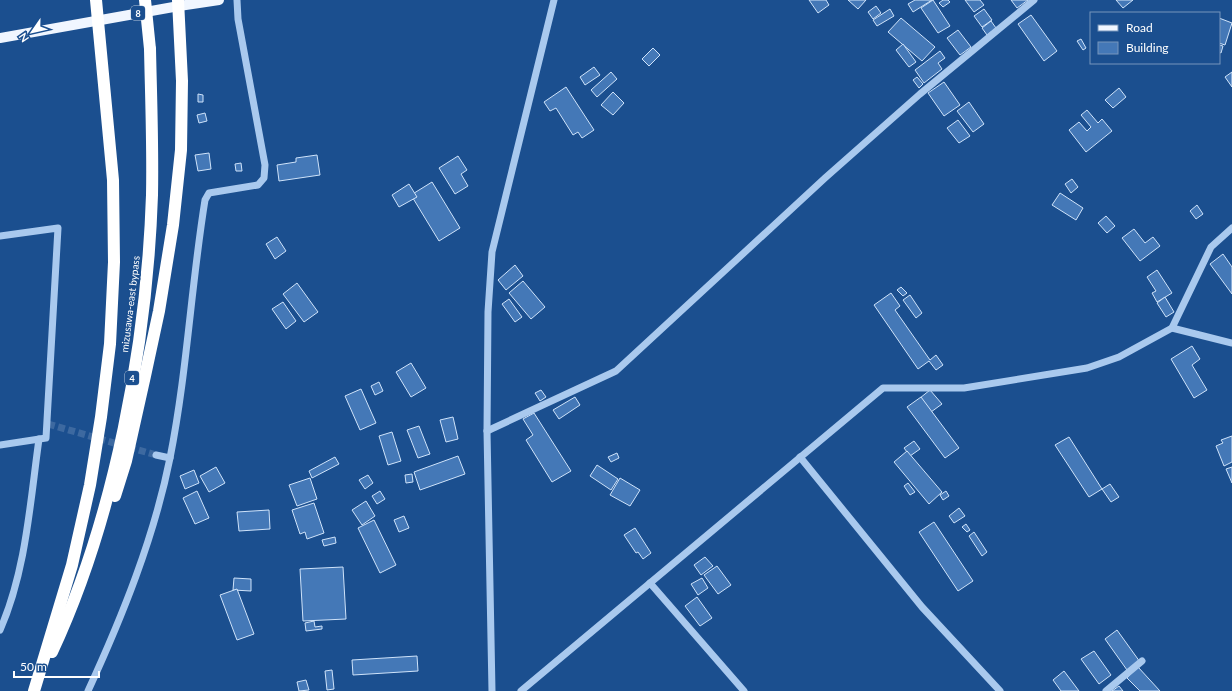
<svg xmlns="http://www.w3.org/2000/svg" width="1232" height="691" font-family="Lato,sans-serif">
<rect width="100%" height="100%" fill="#1b4f8f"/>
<!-- building -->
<g fill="#4478b7" stroke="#cfe3fa">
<polygon points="809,0 826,0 829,5 818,13"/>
<polygon points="848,0 866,0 858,9"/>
<polygon points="915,0 932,0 913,12 908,4"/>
<polygon points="933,0 950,26 938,33 921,8"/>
<polygon points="943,0 948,0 950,2 943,7 939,3"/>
<polygon points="965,0 980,0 984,5 974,12"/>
<polygon points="1011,0 1028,0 1017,8"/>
<polygon points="1116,0 1133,0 1123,8"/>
<polygon points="876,6 881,13 873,19 868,12"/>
<polygon points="890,9 894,16 877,26 873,20"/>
<polygon points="984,9 992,20 982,27 974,16"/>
<polygon points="1031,15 1057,51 1044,61 1018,24"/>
<polygon points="901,18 935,47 922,61 888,32"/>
<polygon points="1219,18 1232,23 1225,45 1219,43"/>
<polygon points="991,21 996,28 987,35 982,28"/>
<polygon points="958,30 971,47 960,55 947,38"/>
<polygon points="1081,39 1086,48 1083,50 1077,41"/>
<polygon points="903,44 916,62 909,67 896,50"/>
<polygon points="1219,45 1223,46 1221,53 1219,52"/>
<polygon points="653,48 660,55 649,66 642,59"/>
<polygon points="940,51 945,58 938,63 942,69 924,83 915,70"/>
<polygon points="594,67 600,75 585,85 580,77"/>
<polygon points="611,72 617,79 597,97 591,90"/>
<polygon points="1232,72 1232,87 1225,77"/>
<polygon points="917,77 923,84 919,88 913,80"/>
<polygon points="944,82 960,105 944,116 928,93"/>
<polygon points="566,87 594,130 582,138 578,132 573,135 556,108 550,111 544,102"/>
<polygon points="1119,88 1126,97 1113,108 1105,100"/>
<polygon points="613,92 624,103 613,115 601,105"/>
<polygon points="198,94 203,95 203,102 198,102"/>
<polygon points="969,102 984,124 973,132 957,111"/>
<polygon points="1087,110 1098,123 1102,119 1112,131 1086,152 1069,130 1079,122 1087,131 1091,127 1081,115"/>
<polygon points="205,113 207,121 199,123 197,115"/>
<polygon points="958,120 970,136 959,143 947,128"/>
<polygon points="209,153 211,169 198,171 195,155"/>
<polygon points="317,155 320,175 279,181 277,165 296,162 296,158"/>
<polygon points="458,156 467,170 461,174 468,186 455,194 439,168"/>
<polygon points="241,163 242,171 236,171 235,164"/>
<polygon points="1072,179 1078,187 1071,193 1065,184"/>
<polygon points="432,182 460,228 439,241 411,195"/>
<polygon points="409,184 417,197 399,207 392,195"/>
<polygon points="1060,193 1083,208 1076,220 1052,205"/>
<polygon points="1197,205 1203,214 1196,219 1190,211"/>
<polygon points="1106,216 1115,226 1107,233 1098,223"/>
<polygon points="1134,229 1145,243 1153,237 1160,246 1140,261 1122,238"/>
<polygon points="277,237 286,251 275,259 266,244"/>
<polygon points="1223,254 1232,267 1232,294 1210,264"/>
<polygon points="515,265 523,276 506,290 498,280"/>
<polygon points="1157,270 1172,293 1157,302 1152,293 1156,291 1147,277"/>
<polygon points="523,281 545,307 531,319 509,293"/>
<polygon points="297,283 318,312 304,322 283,294"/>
<polygon points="901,287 907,293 903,296 897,290"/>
<polygon points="891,293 900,306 895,310 930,360 936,355 943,365 936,370 929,361 918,369 874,305"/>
<polygon points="910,295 922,313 916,318 903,300"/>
<polygon points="1165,297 1174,312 1166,317 1157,303"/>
<polygon points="509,299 522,317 515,322 502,304"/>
<polygon points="283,302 296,321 286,329 272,309"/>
<polygon points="1192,346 1200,359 1192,365 1207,390 1194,398 1171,359"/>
<polygon points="411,363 426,388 411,397 396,372"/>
<polygon points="379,382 383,391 375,395 371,386"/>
<polygon points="361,389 376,423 360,430 345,396"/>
<polygon points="541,390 546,397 540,401 535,393"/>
<polygon points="930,390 942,404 931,412 920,398"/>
<polygon points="575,397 580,405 559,419 553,410"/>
<polygon points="921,397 959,448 945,458 907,407"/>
<polygon points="534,413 571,471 552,482 526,440 533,435 523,419"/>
<polygon points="453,417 458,439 446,442 440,420"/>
<polygon points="419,426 430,454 418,458 407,430"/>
<polygon points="392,432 401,461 388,465 379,436"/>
<polygon points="1232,436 1232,462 1224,466 1216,446 1223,443 1221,440"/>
<polygon points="1069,437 1102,489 1089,497 1055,445"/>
<polygon points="914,441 920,449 910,456 904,448"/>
<polygon points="907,451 942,492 929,504 894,462"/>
<polygon points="617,453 619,458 611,462 608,457"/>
<polygon points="458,456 465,474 420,490 414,472"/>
<polygon points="335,457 339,464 312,478 309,471"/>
<polygon points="597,465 618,479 611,490 590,476"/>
<polygon points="216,467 225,483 209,492 200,476"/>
<polygon points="1232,467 1232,483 1226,469"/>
<polygon points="194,470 199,483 185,489 180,476"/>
<polygon points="412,474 413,482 406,483 405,475"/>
<polygon points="368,475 373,483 365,489 359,480"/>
<polygon points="310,478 317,499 297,506 289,485"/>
<polygon points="620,478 640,490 630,506 610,495"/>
<polygon points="908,483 915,492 910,495 904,486"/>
<polygon points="1110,484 1119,497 1111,502 1102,489"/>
<polygon points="197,491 209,518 195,524 183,498"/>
<polygon points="380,491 385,499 377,504 372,496"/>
<polygon points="946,491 949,496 943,500 940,495"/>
<polygon points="366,501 375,516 362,525 352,510"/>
<polygon points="314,503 324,533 307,539 305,532 300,534 292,510"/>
<polygon points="959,508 965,516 954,523 949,516"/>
<polygon points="269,510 270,529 239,531 237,512"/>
<polygon points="404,516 409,528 399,532 394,520"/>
<polygon points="374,520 396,565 380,573 358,528"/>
<polygon points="934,522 973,581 958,591 919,532"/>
<polygon points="966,524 970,530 967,532 962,527"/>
<polygon points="635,528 651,553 643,559 638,552 636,553 624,535"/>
<polygon points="974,532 987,552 982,556 969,536"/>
<polygon points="335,537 336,543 324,546 322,540"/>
<polygon points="705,557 713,566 701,575 694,565"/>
<polygon points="717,566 731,585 718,594 704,575"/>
<polygon points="343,567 346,619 303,621 300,569"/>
<polygon points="234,578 251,579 251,591 233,590"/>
<polygon points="702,578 708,588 698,595 691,584"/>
<polygon points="237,589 254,634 237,640 220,595"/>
<polygon points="697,597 712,618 700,626 685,606"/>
<polygon points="314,621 315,627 322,626 322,629 306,631 305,623"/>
<polygon points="1117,630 1140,662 1127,670 1105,639"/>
<polygon points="1094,651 1111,675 1099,684 1081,659"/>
<polygon points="417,656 418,671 353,675 352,660"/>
<polygon points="1138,667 1160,691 1140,691 1127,678"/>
<polygon points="332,670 334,689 327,690 325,671"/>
<polygon points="1064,671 1079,691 1061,691 1053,680"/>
<polygon points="306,680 309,690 299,691 297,682"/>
<polygon points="1119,686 1123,691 1112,691"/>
</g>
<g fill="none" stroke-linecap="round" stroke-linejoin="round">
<!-- minor-tunnel -->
<polyline stroke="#3d69a0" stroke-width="7" stroke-dasharray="7 3.5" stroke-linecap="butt" points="48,424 156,455"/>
<!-- minor -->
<g stroke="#a9c9ee" stroke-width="7">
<polyline points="0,236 58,228 46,438 0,445"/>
<polyline points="1172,328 1232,343"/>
<polyline points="487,431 616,371 825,178 920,94 1034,0"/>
<polyline points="156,455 170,458"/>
<polyline points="800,457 922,607 1000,691"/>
<polyline points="650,583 744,691"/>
<path d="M 0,630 C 26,571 30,503 39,439"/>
<path d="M 88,691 C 122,617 154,538 170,458 C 187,373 191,286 205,200 L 209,193 L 258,185 L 264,178 L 265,165 L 238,19 L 237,0"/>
<polyline points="492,691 487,431 488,312 492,252 554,0"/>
<polyline points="521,691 883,388 964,388 1087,368 1119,357 1172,328 1211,247 1232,228"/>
<polyline points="1106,691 1142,661"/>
</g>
<!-- major -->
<polyline stroke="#f0f6ff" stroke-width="10" points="0,38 179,6 219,0"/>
<!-- highway -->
<g stroke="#fff" stroke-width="12">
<polyline points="115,496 126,461 145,376 159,311 173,225 181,150 182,81 178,0"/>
<path d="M 52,652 C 115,517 147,343 152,195 C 153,146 151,97 150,49"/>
<polyline points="34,691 72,565 90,485 101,417 110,344 114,262 113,180 96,0"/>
</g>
<!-- highway-bridge -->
<polyline stroke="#fff" stroke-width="12" points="145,0 150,49"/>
</g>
<g text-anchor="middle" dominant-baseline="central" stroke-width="3" stroke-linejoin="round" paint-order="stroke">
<!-- shield labels -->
<g fill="#1b4f8f" stroke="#bbcadd" stroke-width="1">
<rect x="131" y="6" width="14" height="14" rx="3"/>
<rect x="125" y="371" width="14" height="14" rx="3"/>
</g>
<g font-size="9" font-weight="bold" fill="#fff">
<text x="138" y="13">8</text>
<text x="132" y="378">4</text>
</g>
<!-- street labels -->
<g font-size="10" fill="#fff" stroke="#1b4f8f">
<text transform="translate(130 304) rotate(-83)">mizusawa-east bypass</text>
</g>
</g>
<!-- legend -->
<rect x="1090" y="12" width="130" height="52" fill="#1b4f8f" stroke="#7695bc"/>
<rect x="1098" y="25" width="20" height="6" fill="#f0f6ff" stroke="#7695bc"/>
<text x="1126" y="32" font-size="12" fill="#ffffff">Road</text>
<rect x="1098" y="42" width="20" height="12" fill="#4478b7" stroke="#7695bc"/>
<text x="1126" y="52" font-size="12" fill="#ffffff">Building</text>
<!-- north arrow -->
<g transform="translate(32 32) rotate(236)" stroke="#1b4f8f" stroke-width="3" paint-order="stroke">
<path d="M0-3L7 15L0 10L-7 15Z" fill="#ffffff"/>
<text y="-6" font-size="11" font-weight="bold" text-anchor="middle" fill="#ffffff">N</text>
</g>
<!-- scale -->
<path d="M14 671v6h85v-6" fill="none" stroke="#ffffff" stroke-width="2"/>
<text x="20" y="671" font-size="12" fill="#ffffff" stroke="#1b4f8f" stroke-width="3" paint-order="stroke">50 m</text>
</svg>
